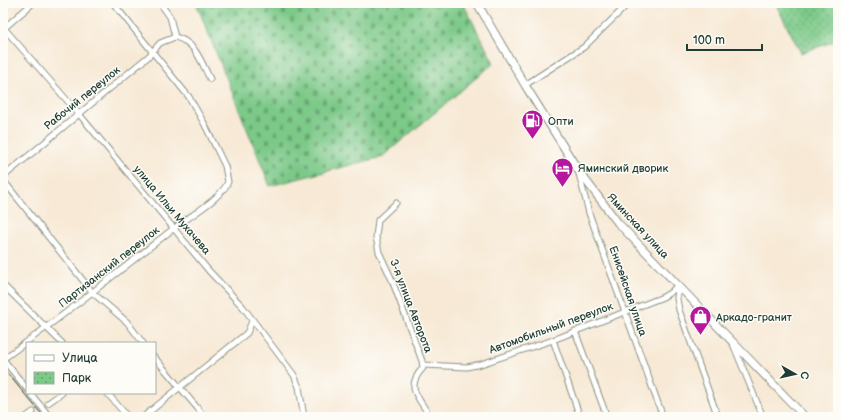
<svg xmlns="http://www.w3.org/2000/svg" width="841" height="420" font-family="'Balsamiq Sans',sans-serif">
<defs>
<pattern id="cemetery-stones" width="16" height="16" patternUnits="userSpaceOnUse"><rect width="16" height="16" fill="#7cc988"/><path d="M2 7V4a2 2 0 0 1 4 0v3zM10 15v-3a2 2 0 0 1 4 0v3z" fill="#65a470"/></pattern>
<pattern id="park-dots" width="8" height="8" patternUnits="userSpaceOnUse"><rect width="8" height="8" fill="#7cc988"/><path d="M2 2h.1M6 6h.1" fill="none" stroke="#65a470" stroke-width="1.8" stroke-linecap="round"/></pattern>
</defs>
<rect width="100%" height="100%" fill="#fdfcf7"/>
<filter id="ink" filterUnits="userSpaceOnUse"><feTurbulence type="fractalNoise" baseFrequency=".025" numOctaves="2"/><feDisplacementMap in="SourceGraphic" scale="8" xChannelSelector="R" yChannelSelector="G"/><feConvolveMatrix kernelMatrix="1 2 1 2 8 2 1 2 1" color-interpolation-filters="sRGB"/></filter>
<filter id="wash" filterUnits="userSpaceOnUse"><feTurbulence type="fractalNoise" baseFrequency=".012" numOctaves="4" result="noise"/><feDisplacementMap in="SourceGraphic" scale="16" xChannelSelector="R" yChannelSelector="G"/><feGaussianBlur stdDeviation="0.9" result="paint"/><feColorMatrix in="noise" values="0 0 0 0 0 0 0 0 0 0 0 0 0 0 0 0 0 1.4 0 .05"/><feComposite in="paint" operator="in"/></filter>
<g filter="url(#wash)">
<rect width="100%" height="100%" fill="#f7e9d5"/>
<!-- cemetery -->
<polygon fill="url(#cemetery-stones)" stroke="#4e835e" points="196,3 463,3 494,63 382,157 270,186"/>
<!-- park -->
<polygon fill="url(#park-dots)" stroke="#4e835e" points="775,3 838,3 838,40 801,53"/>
</g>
<g filter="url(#ink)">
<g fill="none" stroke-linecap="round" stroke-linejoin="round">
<defs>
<g id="minor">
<path d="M 160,3 L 170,17 L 175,37 C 196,42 201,62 210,79"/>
<polyline points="3,27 79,114 209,271 243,307 294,375 299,387 304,417"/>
<polyline points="3,29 33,3"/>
<polyline points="525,85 584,47 629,3"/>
<polyline points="579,174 589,213 663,417"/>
<polyline points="3,177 149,56 160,43 175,37"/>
<polyline points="3,180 93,293 127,322 143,343"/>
<path d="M 396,203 L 378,220 L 376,237 L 379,252 L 392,280 L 422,361 L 423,368 C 404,388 419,397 430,417"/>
<polyline points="3,285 62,343"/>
<polyline points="678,285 677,299 679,310 718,417"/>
<polyline points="575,331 607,417"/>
<polyline points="553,340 580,417"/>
<polyline points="733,344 763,417"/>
<polyline points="155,358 205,417"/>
<path d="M 3,359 C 61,318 117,273 173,229 C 188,217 221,199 228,182 L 225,166 L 204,123 L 189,97 L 113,3"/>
<polyline points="3,359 27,389"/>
<polyline points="423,365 467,367 481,364 553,340 663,297 671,292 678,285"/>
<polyline points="30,393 50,417"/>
<polyline points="107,393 128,417"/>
<polyline points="48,403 62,393"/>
<polyline points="26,417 33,412"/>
<polyline points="143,417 247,333 252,321"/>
</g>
<polyline id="major" points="477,3 525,85 578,170 618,223 805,417"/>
</defs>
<!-- minor casing -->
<use href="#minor" stroke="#8b9384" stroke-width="7"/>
<!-- major casing -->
<use href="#major" stroke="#8b9384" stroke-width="9"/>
<!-- minor -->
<use href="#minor" stroke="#fff" stroke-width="5"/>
<!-- major -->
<use href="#major" stroke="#fff" stroke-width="7"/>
<!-- tram -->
<polyline stroke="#1f3d34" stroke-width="1" points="3,368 44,417"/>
</g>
</g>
<!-- icons -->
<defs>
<symbol id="fuel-pin" viewBox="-11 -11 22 30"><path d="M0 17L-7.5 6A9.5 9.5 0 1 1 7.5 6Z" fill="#b5179e" stroke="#fdfcf7"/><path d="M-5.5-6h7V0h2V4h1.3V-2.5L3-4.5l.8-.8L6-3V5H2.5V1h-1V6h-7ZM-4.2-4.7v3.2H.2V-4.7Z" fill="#fff"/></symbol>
<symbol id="hotel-pin" viewBox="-11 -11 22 30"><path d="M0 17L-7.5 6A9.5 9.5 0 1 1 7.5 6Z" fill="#b5179e" stroke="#fdfcf7"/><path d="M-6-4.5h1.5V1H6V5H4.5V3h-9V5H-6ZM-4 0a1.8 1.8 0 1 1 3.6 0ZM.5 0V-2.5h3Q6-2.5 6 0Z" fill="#fff"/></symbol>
<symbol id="shop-pin" viewBox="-11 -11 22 30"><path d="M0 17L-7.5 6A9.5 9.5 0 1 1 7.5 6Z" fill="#b5179e" stroke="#fdfcf7"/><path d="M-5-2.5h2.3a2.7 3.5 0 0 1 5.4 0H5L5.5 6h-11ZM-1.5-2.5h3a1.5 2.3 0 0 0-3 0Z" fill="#fff"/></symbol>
</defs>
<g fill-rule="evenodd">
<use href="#fuel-pin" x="520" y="108" width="25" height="34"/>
<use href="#hotel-pin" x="550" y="156" width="25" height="34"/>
<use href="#shop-pin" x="688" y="304" width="25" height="34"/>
</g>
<g text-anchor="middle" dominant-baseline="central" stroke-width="3" stroke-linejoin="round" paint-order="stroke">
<!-- street labels -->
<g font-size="11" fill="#1f3d34" stroke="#fdfcf7">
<text transform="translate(82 98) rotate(-39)">Рабочий переулок</text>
<text transform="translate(172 210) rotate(50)">улица Ильи Мухачева</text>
<text transform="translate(638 226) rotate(47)">Яминская улица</text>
<text transform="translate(109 267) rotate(-38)">Партизанский переулок</text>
<text transform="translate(628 291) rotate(71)">Енисейская улица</text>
<text transform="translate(411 306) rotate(69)">3-я улица Авторота</text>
<text transform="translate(551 328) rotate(-20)">Автомобильный переулок</text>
</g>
<!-- poi labels -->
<g font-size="11" fill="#1f3d34" stroke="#fdfcf7" text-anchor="start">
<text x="548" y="121">Опти</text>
<text x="578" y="168">Яминский дворик</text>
<text x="716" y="317">Аркадо-гранит</text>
</g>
</g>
<!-- margin -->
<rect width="841" height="420" fill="none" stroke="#fdfcf7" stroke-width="16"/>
<!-- legend -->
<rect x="26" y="342" width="130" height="52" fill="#fdfcf7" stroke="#a4b0a9"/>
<rect x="34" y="355" width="20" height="6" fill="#ffffff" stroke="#a4b0a9"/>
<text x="62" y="362" font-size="12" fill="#1f3d34">Улица</text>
<rect x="34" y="372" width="20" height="12" fill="url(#park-dots)" stroke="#a4b0a9"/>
<text x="62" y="382" font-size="12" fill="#1f3d34">Парк</text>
<!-- north arrow -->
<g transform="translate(795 374) rotate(98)" stroke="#fdfcf7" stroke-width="3" paint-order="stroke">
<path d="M0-3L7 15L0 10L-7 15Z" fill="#1f3d34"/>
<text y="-6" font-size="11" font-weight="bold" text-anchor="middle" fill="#1f3d34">С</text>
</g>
<!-- scale -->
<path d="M687 44v6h75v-6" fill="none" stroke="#1f3d34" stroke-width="2"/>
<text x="693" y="44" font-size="12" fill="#1f3d34" stroke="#fdfcf7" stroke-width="3" paint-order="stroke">100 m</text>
</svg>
